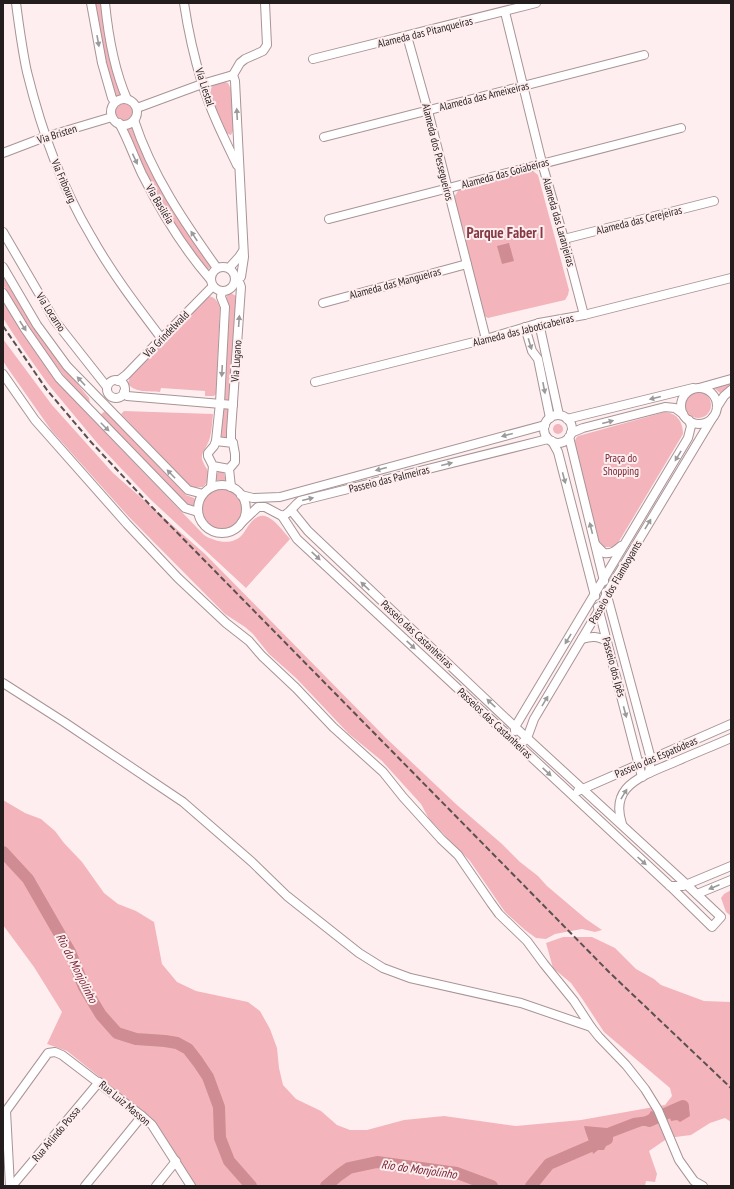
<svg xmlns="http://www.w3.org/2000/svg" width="734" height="1189" font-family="'PT Sans Narrow',sans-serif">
<rect width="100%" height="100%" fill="#ffeeef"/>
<!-- green -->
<g fill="#f3b5bb">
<polygon points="93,3 103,3 121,93 118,98 115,97 103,60"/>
<path d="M 222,81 L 228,83 L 232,91 L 233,131 L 231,135 L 225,133 C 222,124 205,93 213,85 C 215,83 220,82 222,81 Z"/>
<circle cx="123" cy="112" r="10"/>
<polygon points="129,126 132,128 144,154 212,266 206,271 175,227 143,170 127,130"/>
<polygon points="533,171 538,175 569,290 568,295 565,300 488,318 484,316 454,197 458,191 461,188"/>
<path d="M 3,274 C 26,319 57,359 89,398 L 90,404 L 87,405 L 39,344 L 3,285 Z"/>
<polygon points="231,293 236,296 237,298 230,401 227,401 225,399 225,395 226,357 230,308 226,299 227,295"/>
<path d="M 208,296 C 215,297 218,301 220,308 L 216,394 L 214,396 L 205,396 L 205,391 L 161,388 L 160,392 C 150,391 133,393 128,383 L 130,376 Z"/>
<path d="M 3,299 L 54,375 L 77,403 L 204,535 C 215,542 232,546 242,535 C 247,529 254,513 265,516 C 275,519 283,531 290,539 L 246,588 L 150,499 L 98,444 L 48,384 L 23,349 L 3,318 Z"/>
<polygon points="3,339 52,405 113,473 205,554 386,738 457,805 502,844 520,862 538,876 547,886 586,919 602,930 595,932 582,929 555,934 546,939 536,938 525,930 505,912 470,861 429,819 421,804 382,761 349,734 296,678 269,654 253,634 245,627 225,614 128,516 51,430 9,370 3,361"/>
<polygon points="731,382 731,386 720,393 713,387"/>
<circle cx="698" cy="405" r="13"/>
<polygon points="230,407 227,439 221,439 223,408"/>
<polygon points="105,411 186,495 194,498 195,500 194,506 191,507 181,500 100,415"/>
<path d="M 124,411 L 213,414 C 212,423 212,436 207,445 C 205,449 201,454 202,459 C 205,470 216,474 203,487 L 192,488 L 121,414 Z"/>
<path d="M 665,412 C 677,413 683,422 683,434 L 618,543 L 615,547 L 604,547 L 599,541 L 574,444 L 576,438 L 578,436 Z"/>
<circle cx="558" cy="429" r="5"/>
<polygon points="219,470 223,470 226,481 216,480 217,474"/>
<circle cx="222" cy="510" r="21"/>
<polygon points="3,800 25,813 41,819 55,831 64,843 82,862 104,893 118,904 136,911 154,922 162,964 177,982 196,991 248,1002 260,1011 270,1029 277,1048 279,1068 283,1085 296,1099 321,1111 337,1125 350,1130 367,1130 404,1120 444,1116 516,1126 581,1120 665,1105 672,1096 670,1088 604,1032 583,1000 571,983 553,968 546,943 563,937 592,937 615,948 636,969 654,979 661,985 704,1001 731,1002 731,1122 725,1118 710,1123 691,1135 668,1138 649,1151 657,1174 655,1182 646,1181 645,1186 195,1186 155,1123 141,1110 67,1051 47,1044 62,1012 34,967 3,925"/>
<polygon points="731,890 731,916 726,912 721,898 724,894"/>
</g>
<!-- water -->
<g fill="#cf8c92">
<polygon points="509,243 514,261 502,264 497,246"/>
<path d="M 684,1103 L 689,1107 L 690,1116 L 680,1122 L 677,1120 L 671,1121 L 669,1115 C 675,1112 678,1106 684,1103 Z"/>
<path d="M 651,1111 L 658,1113 L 661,1119 L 655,1124 L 651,1124 L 649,1126 L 642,1126 L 613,1137 L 610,1141 L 610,1143 L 606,1146 L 604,1150 L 598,1150 L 593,1154 C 591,1143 586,1136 584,1126 L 607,1128 L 633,1118 L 648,1116 Z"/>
</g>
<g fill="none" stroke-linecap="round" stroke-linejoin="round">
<!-- river -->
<g stroke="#cf8c92" stroke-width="12">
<polyline points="3,852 28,879 70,952 84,987 101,1015 117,1033 136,1039 165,1041 177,1043 188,1049 198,1062 208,1077 219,1107 220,1138 229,1161 251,1186"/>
<polyline points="649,1121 683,1106"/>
<polyline points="326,1186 339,1175 349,1168 377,1162 457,1173 492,1186"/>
<polyline points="531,1186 549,1164 607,1139"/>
</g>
<defs>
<g id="minor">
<path d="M 16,3 C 19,26 22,49 27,72 C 41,129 61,186 91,236 C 111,272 137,306 162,339"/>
<polyline points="91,3 102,63 112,98 115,102"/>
<path d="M 105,3 C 108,33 115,72 127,99"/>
<path d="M 184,3 C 188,30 194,57 202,83 C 211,112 224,138 237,165"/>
<polyline points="505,12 542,163 564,239 584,315"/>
<polyline points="407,36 428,111 486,339"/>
<polyline points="313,59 536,3"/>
<circle cx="124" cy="112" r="13"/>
<polyline points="137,108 202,84 233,75"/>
<path d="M 134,120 C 152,175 184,222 217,268"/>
<path d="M 119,123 C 128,139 134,157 142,174 C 160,210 184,249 210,279"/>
<polyline points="324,137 644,55"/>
<polyline points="3,153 45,137 112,117"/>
<polyline points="329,219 681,128"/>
<polyline points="3,232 55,321 107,387"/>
<polyline points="564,239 714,201"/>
<circle cx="223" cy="279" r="12"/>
<polyline points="3,267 37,325 67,366 188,490 203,494"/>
<polyline points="229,268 239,257 243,251"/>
<polyline points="235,279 241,277 244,257 235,81 233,75 240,63 245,59 263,51 267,45 265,3"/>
<polyline points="3,293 25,329 59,378 185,508 198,512"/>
<polyline points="323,303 467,264"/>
<polyline points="539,323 559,415"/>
<polyline points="525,327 532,351 538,359 550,418"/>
<polyline points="3,374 35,420 127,524 178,578 226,623 249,641 262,656 296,688 333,727 383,772 403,797 441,839 458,855 491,903 499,914 527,941 544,964 574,1001 591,1027"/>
<circle cx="116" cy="389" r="9"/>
<polyline points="118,381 126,375 156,344 213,286"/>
<polyline points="315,382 486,339 539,323 584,315 731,278"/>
<polyline points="699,388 731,379"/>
<circle cx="699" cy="406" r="18"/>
<polyline points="124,392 127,396 233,405"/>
<polyline points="717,407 724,396 731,390"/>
<circle cx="558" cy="429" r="14"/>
<polyline points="567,419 693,388"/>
<polyline points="571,433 583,428 665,407 675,408 683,414"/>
<polyline points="569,437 604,581"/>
<polyline points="216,441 220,403 225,307 221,297 222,291"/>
<polyline points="552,441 558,452 595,596"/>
<polyline points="233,443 231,440 231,431 241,287 240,284 236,281"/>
<polyline points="229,469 213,466 208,456 208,453 214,446 216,441 233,443 235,454 235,462 229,469 231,487"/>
<circle cx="222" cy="509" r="24"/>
<polyline points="211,487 213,466"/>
<polyline points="241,495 253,498 280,497 545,425"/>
<polyline points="282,516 297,539 670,886 712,927 721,917 687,885 515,727 308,531 291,510"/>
<path d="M 242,522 L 258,507 L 265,507 L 282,516 C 290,514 293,506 300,501 L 548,439"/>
<path d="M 596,545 L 604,553 C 612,554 615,551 621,546"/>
<polyline points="606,592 651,759 649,773"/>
<polyline points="598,607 642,777"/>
<path d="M 582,639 C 592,636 597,636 607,641"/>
<polyline points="3,683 64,722 183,802 252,862 287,896 359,953 383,968 410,978 521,1003 591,1027 599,1037 626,1065 645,1089 658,1110 679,1160 694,1181 703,1186"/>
<polyline points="515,731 515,727 688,438 691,426 689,420"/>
<polyline points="519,746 527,738 534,719 599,610 607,593 713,417"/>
<polyline points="578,791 731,724"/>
<path d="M 622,824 C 618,812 617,800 626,789 C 637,776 661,768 677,761 C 695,753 713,746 731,738"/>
<polyline points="670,886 683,886 731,866"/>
<polyline points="697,894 731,880"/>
<polyline points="10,1186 6,1111 48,1053 55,1052 62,1055 142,1116 152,1125 191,1186"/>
<polyline points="12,1186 99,1082"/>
<polyline points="85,1186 142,1116"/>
<polyline points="156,1186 176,1161"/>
</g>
</defs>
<!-- minor casing -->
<use href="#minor" stroke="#a89496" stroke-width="10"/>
<!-- minor -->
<use href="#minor" stroke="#fff" stroke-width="8"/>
<!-- rail -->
<polyline stroke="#5a5051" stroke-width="2" stroke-dasharray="6 3" stroke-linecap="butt" points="3,326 47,390 91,442 149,504 609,972 731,1088"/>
</g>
<!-- one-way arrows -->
<defs><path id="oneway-solid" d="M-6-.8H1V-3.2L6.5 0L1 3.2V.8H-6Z"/></defs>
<g fill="#9c999a">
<use href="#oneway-solid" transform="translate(98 41) rotate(80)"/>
<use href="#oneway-solid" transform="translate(237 114) rotate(-93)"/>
<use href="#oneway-solid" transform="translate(135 159) rotate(65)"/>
<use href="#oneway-solid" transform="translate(194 236) rotate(-123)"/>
<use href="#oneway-solid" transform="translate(239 321) rotate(-86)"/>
<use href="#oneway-solid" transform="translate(23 326) rotate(57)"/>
<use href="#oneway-solid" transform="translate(530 344) rotate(73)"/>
<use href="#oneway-solid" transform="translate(222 371) rotate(93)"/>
<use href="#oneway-solid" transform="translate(81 381) rotate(-133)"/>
<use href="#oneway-solid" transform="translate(544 388) rotate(79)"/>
<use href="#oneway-solid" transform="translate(655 398) rotate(166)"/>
<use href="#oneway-solid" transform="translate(608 422) rotate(-15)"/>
<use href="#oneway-solid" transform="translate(105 427) rotate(45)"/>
<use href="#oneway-solid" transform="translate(507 435) rotate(165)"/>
<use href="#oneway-solid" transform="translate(678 456) rotate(121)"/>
<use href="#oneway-solid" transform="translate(447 464) rotate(-14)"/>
<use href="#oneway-solid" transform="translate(381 469) rotate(165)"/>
<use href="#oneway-solid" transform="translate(171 474) rotate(-134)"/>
<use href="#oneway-solid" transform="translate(564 478) rotate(75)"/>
<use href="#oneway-solid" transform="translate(308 499) rotate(-14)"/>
<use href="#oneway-solid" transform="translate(648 524) rotate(-59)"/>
<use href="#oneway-solid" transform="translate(591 528) rotate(-104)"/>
<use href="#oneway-solid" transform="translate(316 556) rotate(43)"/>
<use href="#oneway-solid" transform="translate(365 586) rotate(-137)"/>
<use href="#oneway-solid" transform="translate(568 639) rotate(121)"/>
<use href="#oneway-solid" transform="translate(411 645) rotate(43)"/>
<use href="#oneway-solid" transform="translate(545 701) rotate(-59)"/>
<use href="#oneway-solid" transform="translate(491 703) rotate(-137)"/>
<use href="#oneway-solid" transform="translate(625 712) rotate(75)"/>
<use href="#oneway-solid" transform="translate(547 772) rotate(43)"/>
<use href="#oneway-solid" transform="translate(624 794) rotate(-59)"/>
<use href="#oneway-solid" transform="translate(642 861) rotate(42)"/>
<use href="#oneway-solid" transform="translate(714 887) rotate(157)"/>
</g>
<g text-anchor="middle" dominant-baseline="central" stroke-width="4" stroke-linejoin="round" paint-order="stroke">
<!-- street labels -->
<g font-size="11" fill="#241d1e" stroke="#ffeeef">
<text transform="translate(425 32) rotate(-14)">Alameda das Pitanqueiras</text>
<text transform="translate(205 87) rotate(72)">Via Liestal</text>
<text transform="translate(484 96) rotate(-14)">Alameda das Ameixeiras</text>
<text transform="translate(57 134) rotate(-18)">Via Bristen</text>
<text transform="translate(438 152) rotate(76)">Alameda dos Pessegueiros</text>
<text transform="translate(505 173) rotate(-15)">Alameda das Goiabeiras</text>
<text transform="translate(64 181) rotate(66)">Via Fribourg</text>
<text transform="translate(160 204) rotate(59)">Via Basiléia</text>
<text transform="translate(639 220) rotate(-14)">Alameda das Cerejeiras</text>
<text transform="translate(559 222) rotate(74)">Alameda das Laranjeiras</text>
<text transform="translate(395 283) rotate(-15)">Alameda das Mangueiras</text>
<text transform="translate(51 312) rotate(57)">Via Locarno</text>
<text transform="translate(523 330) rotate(-14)">Alameda das Jaboticabeiras</text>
<text transform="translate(166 334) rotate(-46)">Via Grindelwald</text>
<text transform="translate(236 361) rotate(-86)">Via Lugano</text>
<text transform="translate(389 479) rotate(-14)">Passeio das Palmeiras</text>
<text transform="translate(615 582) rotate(-60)">Passeio dos Flamboyants</text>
<text transform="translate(417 634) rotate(43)">Passeio das Castanheiras</text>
<text transform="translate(614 667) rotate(75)">Passeio dos Ipês</text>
<text transform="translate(495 723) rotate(43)">Passeios das Castanheiras</text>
<text transform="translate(656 757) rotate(-23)">Passeio das Espatódeas</text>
<text transform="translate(125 1103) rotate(40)">Rua Luiz Masson</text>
<text transform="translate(56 1134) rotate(-50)">Rua Arlindo Possa</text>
</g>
<!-- park labels -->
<g font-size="11" fill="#742433" stroke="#ffeeef">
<text x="621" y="458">Praça do<tspan x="621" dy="13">Shopping</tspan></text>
</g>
<!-- water labels -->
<g font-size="12" font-style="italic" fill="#762635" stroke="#ffeeef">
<text transform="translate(77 968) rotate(63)">Rio do Monjolinho</text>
<text transform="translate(419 1169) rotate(8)">Rio do Monjolinho</text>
</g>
<!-- district labels -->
<g font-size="15" font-weight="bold" fill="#833a45" stroke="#ffeeef">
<text x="505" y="232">Parque Faber I</text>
</g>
</g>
<!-- border -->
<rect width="734" height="1189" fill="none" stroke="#241d1e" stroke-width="8"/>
</svg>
